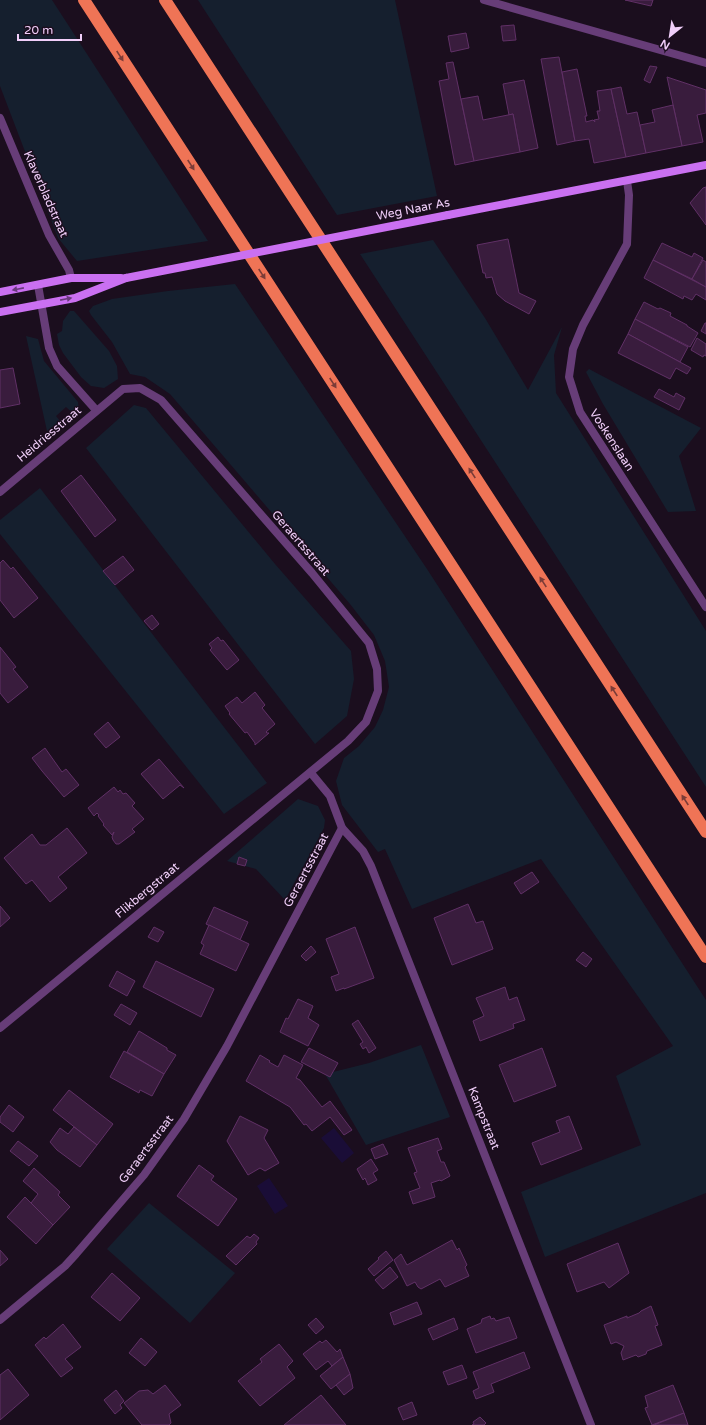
<svg xmlns="http://www.w3.org/2000/svg" width="706" height="1425" font-family="'Varela Round',sans-serif">
<rect width="100%" height="100%" fill="#1b0e1e"/>
<!-- green -->
<g fill="#151f2e">
<polygon points="0,0 52,0 208,241 77,261 58,238 0,86"/>
<polygon points="198,0 395,0 437,196 337,215"/>
<polygon points="433,240 485,318 528,390 562,327 554,355 556,393 706,631 706,787 360,254"/>
<polygon points="235,284 427,569 706,1000 706,1193 545,1257 521,1192 641,1145 616,1076 673,1046 541,859 412,909 385,849 378,852 342,805 336,781 344,758 359,746 375,727 383,710 389,687 385,661 374,635 350,604 170,394 145,377 130,374 112,342 91,315 89,311 93,306 112,299 168,291"/>
<polygon points="70,311 74,311 109,351 117,366 118,379 104,388 91,386 81,377 63,353 59,345 57,334 62,331 63,321"/>
<polygon points="26,336 38,339 44,361 78,402 79,410 75,415 66,407 56,416 60,421 47,431"/>
<polygon points="589,369 701,428 679,456 696,511 668,512 603,404 586,372"/>
<polygon points="134,405 146,408 275,564 351,651 354,679 347,716 315,744 86,448"/>
<polygon points="40,488 267,783 224,814 0,534 0,520"/>
<polygon points="298,799 318,806 325,820 324,828 285,900 256,869 227,861"/>
<polygon points="421,1045 450,1117 366,1145 325,1074 369,1063"/>
<polygon points="149,1203 235,1273 190,1323 107,1249"/>
</g>
<!-- water -->
<g fill="#1a0d37">
<polygon points="334,1128 354,1153 342,1163 321,1138"/>
<polygon points="269,1178 288,1206 275,1214 257,1186"/>
</g>
<!-- building -->
<g fill="#391c3d" stroke="#603066">
<polygon points="625,0 653,0 651,6"/>
<polygon points="514,25 516,40 503,41 501,26"/>
<polygon points="466,33 469,48 451,52 448,36"/>
<polygon points="559,57 575,141 557,145 541,59"/>
<polygon points="453,62 474,161 455,165 439,81 449,79 446,63"/>
<polygon points="650,66 657,67 650,83 644,80"/>
<polygon points="577,69 587,116 585,116 586,122 593,120 595,122 594,120 599,119 597,111 600,111 597,91 611,89 626,157 594,163 589,139 575,141 562,72"/>
<polygon points="667,77 706,90 706,113 697,115 703,142 682,146"/>
<polygon points="524,80 538,148 520,152 513,114 509,115 503,84"/>
<polygon points="621,87 627,114 637,112 646,153 626,157 611,89"/>
<polygon points="478,96 483,120 513,114 520,152 474,161 461,99"/>
<polygon points="673,105 682,146 646,153 640,125 655,122 652,110"/>
<polygon points="706,187 706,225 690,203 703,188"/>
<polygon points="508,239 519,293 536,301 529,314 505,301 497,294 492,277 486,278 485,273 483,273 477,245"/>
<polygon points="662,243 692,257 694,253 703,258 692,279 653,260"/>
<polygon points="653,260 706,287 706,300 696,294 692,300 684,296 683,299 644,278"/>
<polygon points="703,260 706,262 706,287 692,279"/>
<polygon points="644,302 658,309 660,308 671,313 670,316 687,325 687,326 698,333 690,347 635,319"/>
<polygon points="635,319 688,347 680,362 628,334"/>
<polygon points="705,323 706,323 706,334 701,331"/>
<polygon points="628,334 691,368 687,374 676,368 670,379 618,353"/>
<polygon points="697,338 706,344 706,356 704,355 703,357 691,350"/>
<polygon points="13,368 20,404 0,408 0,370"/>
<polygon points="659,389 674,397 676,393 685,398 679,410 654,397"/>
<polygon points="81,475 116,520 95,537 61,491"/>
<polygon points="123,556 134,570 115,585 103,571"/>
<polygon points="3,560 11,569 13,567 38,598 14,618 0,600 0,563"/>
<polygon points="152,615 159,624 152,630 144,621"/>
<polygon points="218,637 221,641 223,640 239,660 227,670 210,650 212,648 209,644"/>
<polygon points="0,647 16,667 13,669 28,687 8,703 0,693"/>
<polygon points="255,692 265,705 262,708 275,724 266,732 267,733 269,733 255,745 255,743 247,732 245,733 229,714 230,713 225,706 237,697 242,703"/>
<polygon points="108,722 120,737 106,748 94,734"/>
<polygon points="45,748 62,772 66,769 79,785 64,797 42,771 32,758"/>
<polygon points="159,759 184,788 180,785 163,799 141,774"/>
<polygon points="114,787 118,792 120,790 123,794 126,793 135,803 132,806 144,819 132,829 135,832 119,844 116,844 113,840 112,837 114,832 112,835 103,825 104,824 98,816 99,815 97,813 94,816 88,808"/>
<polygon points="67,828 87,853 58,877 67,888 50,902 32,880 26,884 4,858 32,834 40,845 46,845"/>
<polygon points="239,857 247,860 245,866 237,864"/>
<polygon points="532,872 539,882 521,894 514,883"/>
<polygon points="468,904 476,923 483,921 493,949 452,965 434,918"/>
<polygon points="0,906 10,918 0,927"/>
<polygon points="214,907 248,922 240,940 206,924"/>
<polygon points="209,925 249,944 236,971 200,954 204,945 201,943"/>
<polygon points="154,927 164,932 158,942 148,937"/>
<polygon points="355,927 374,978 344,989 344,988 336,991 331,977 339,974 326,939"/>
<polygon points="311,946 316,952 306,961 301,956"/>
<polygon points="583,952 592,959 586,967 576,960"/>
<polygon points="156,961 214,989 201,1017 143,987"/>
<polygon points="117,971 135,981 127,996 109,986"/>
<polygon points="505,987 509,1000 517,997 525,1020 513,1024 514,1028 480,1041 473,1021 484,1016 476,998"/>
<polygon points="298,999 313,1006 308,1018 319,1025 308,1046 280,1032 286,1018 288,1019"/>
<polygon points="121,1004 137,1013 130,1025 114,1015"/>
<polygon points="358,1020 376,1048 369,1053 366,1047 363,1049 360,1044 363,1042 352,1024"/>
<polygon points="139,1031 167,1048 167,1050 176,1055 164,1074 127,1052"/>
<polygon points="309,1048 338,1063 330,1077 301,1062"/>
<polygon points="542,1048 556,1086 514,1102 499,1065"/>
<polygon points="124,1051 164,1074 152,1096 140,1090 139,1093 110,1077"/>
<polygon points="260,1055 270,1061 269,1062 278,1067 284,1055 303,1065 296,1078 300,1080 322,1107 330,1101 352,1130 344,1135 330,1117 312,1131 306,1124 304,1125 290,1107 246,1081"/>
<polygon points="69,1090 113,1124 97,1145 53,1110"/>
<polygon points="9,1105 24,1117 13,1132 0,1122 0,1117"/>
<polygon points="240,1116 268,1130 264,1138 279,1163 265,1171 260,1168 248,1175 227,1141"/>
<polygon points="569,1116 582,1149 541,1165 532,1143 560,1132 556,1121"/>
<polygon points="74,1127 97,1145 80,1167 57,1150 50,1142 60,1128 68,1134"/>
<polygon points="438,1138 442,1149 437,1151 441,1162 444,1162 450,1176 441,1181 440,1180 431,1183 435,1197 413,1204 409,1192 420,1188 414,1173 417,1172 408,1148"/>
<polygon points="18,1141 38,1156 29,1166 10,1151"/>
<polygon points="383,1144 388,1154 375,1159 371,1149"/>
<polygon points="371,1159 378,1170 373,1173 377,1180 368,1185 365,1178 363,1180 357,1169"/>
<polygon points="199,1165 214,1176 211,1180 237,1199 218,1226 177,1196"/>
<polygon points="34,1168 60,1192 58,1195 70,1207 53,1225 31,1203 38,1194 23,1181"/>
<polygon points="25,1197 53,1225 36,1244 7,1217"/>
<polygon points="254,1234 259,1238 256,1242 257,1244 236,1265 226,1256 247,1236 250,1238"/>
<polygon points="452,1240 457,1250 459,1248 467,1265 465,1267 469,1276 445,1287 440,1279 421,1289 418,1287 415,1282 407,1286 394,1260 401,1254 407,1265"/>
<polygon points="618,1243 629,1273 609,1288 604,1282 577,1292 567,1264"/>
<polygon points="0,1250 8,1259 0,1266"/>
<polygon points="386,1251 393,1260 374,1276 368,1269 379,1259 378,1258"/>
<polygon points="390,1267 398,1277 383,1289 375,1280"/>
<polygon points="112,1273 140,1298 120,1321 91,1297"/>
<polygon points="417,1302 422,1314 394,1325 390,1313"/>
<polygon points="651,1306 658,1325 655,1326 662,1345 647,1351 646,1354 638,1357 636,1355 623,1360 621,1353 624,1346 616,1342 611,1344 604,1325 627,1316 627,1318 639,1313 641,1311"/>
<polygon points="490,1316 491,1319 494,1318 496,1321 509,1317 517,1338 476,1353 467,1329 481,1323 482,1319"/>
<polygon points="316,1318 324,1327 316,1334 308,1325"/>
<polygon points="454,1318 458,1329 433,1340 428,1329"/>
<polygon points="63,1324 81,1347 65,1359 73,1368 61,1377 35,1345 44,1337 46,1339"/>
<polygon points="141,1338 157,1352 145,1366 129,1353"/>
<polygon points="326,1340 337,1352 340,1349 343,1357 332,1366 328,1361 316,1370 303,1354 320,1341 322,1343"/>
<polygon points="279,1344 293,1361 287,1367 295,1378 260,1406 238,1381 262,1362 260,1359"/>
<polygon points="524,1352 530,1368 491,1384 494,1392 476,1399 473,1391 479,1388 473,1372"/>
<polygon points="343,1357 350,1374 331,1389 320,1376"/>
<polygon points="462,1365 467,1378 448,1385 443,1372"/>
<polygon points="8,1369 29,1395 0,1420 0,1375"/>
<polygon points="350,1374 353,1388 344,1395 336,1385"/>
<polygon points="165,1385 181,1405 169,1414 171,1423 169,1425 142,1425 124,1403 139,1391 148,1390 153,1394"/>
<polygon points="673,1385 684,1413 652,1425 645,1408 648,1407 645,1396"/>
<polygon points="116,1390 124,1401 120,1405 122,1408 115,1414 104,1400"/>
<polygon points="321,1395 346,1425 284,1425"/>
<polygon points="412,1402 417,1415 403,1420 398,1408"/>
<polygon points="684,1413 688,1425 654,1425"/>
<polygon points="480,1417 486,1423 484,1425 472,1425 474,1424 473,1422"/>
</g>
<g fill="none" stroke-linecap="round" stroke-linejoin="round">
<!-- street -->
<g stroke="#673d78" stroke-width="8">
<polyline points="484,0 706,63"/>
<polyline points="0,118 49,235 69,270 71,278"/>
<polyline points="627,181 629,195 627,244 583,325 573,349 569,377 580,412 706,607"/>
<polyline points="38,285 49,348 57,366 96,410"/>
<polyline points="0,492 123,389 140,388 161,400 312,573 369,643 377,669 378,691 366,722 348,741 0,1028"/>
<polyline points="311,773 330,796 342,828 363,851 371,866 591,1425"/>
<polyline points="0,1320 65,1266 76,1254 144,1175 184,1119 227,1046 342,828"/>
</g>
<!-- secondary -->
<g stroke="#ca70f1" stroke-width="8">
<polyline points="448,215 706,165"/>
<polyline points="0,292 71,278 121,278"/>
<polyline points="0,312 75,298 126,278"/>
</g>
<!-- highway -->
<g stroke="#ef7456" stroke-width="12">
<polyline points="84,0 706,957"/>
<polyline points="165,0 706,832"/>
</g>
<!-- secondary-bridge -->
<polyline stroke="#ca70f1" stroke-width="8" points="126,278 448,215"/>
</g>
<!-- one-way arrows -->
<defs><path id="oneway-solid" d="M-6-.8H1V-3.2L6.5 0L1 3.2V.8H-6Z"/></defs>
<g fill="#7a3c37">
<use href="#oneway-solid" transform="translate(120 56) rotate(57)"/>
<use href="#oneway-solid" transform="translate(191 165) rotate(57)"/>
<use href="#oneway-solid" transform="translate(262 274) rotate(57)"/>
<use href="#oneway-solid" transform="translate(333 383) rotate(57)"/>
<use href="#oneway-solid" transform="translate(472 473) rotate(-123)"/>
<use href="#oneway-solid" transform="translate(543 582) rotate(-123)"/>
<use href="#oneway-solid" transform="translate(614 691) rotate(-123)"/>
<use href="#oneway-solid" transform="translate(685 800) rotate(-123)"/>
</g>
<g fill="#6a3a7d">
<use href="#oneway-solid" transform="translate(18 289) rotate(169)"/>
<use href="#oneway-solid" transform="translate(66 299) rotate(-11)"/>
</g>
<g text-anchor="middle" dominant-baseline="central" stroke-width="3" stroke-linejoin="round" paint-order="stroke">
<!-- street labels -->
<g font-size="12" fill="#f1cffa" stroke="#1b0e1e">
<text transform="translate(46 194) rotate(66)">Klaverbladstraat</text>
<text transform="translate(413 209) rotate(-11)">Weg Naar As</text>
<text transform="translate(49 434) rotate(-40)">Heidriesstraat</text>
<text transform="translate(612 440) rotate(57)">Voskenslaan</text>
<text transform="translate(301 543) rotate(49)">Geraertsstraat</text>
<text transform="translate(306 870) rotate(-62)">Geraertsstraat</text>
<text transform="translate(147 890) rotate(-40)">Flikbergstraat</text>
<text transform="translate(484 1118) rotate(68)">Kampstraat</text>
<text transform="translate(146 1149) rotate(-53)">Geraertsstraat</text>
</g>
</g>
<!-- north arrow -->
<g transform="translate(670 36) rotate(210)" stroke="#1b0e1e" stroke-width="3" paint-order="stroke">
<path d="M0-3L7 15L0 10L-7 15Z" fill="#f1cffa"/>
<text y="-6" font-size="11" font-weight="bold" text-anchor="middle" fill="#f1cffa">N</text>
</g>
<!-- scale -->
<path d="M18 34v6h63v-6" fill="none" stroke="#f1cffa" stroke-width="2"/>
<text x="24" y="34" font-size="12" fill="#f1cffa" stroke="#1b0e1e" stroke-width="3" paint-order="stroke">20 m</text>
</svg>
